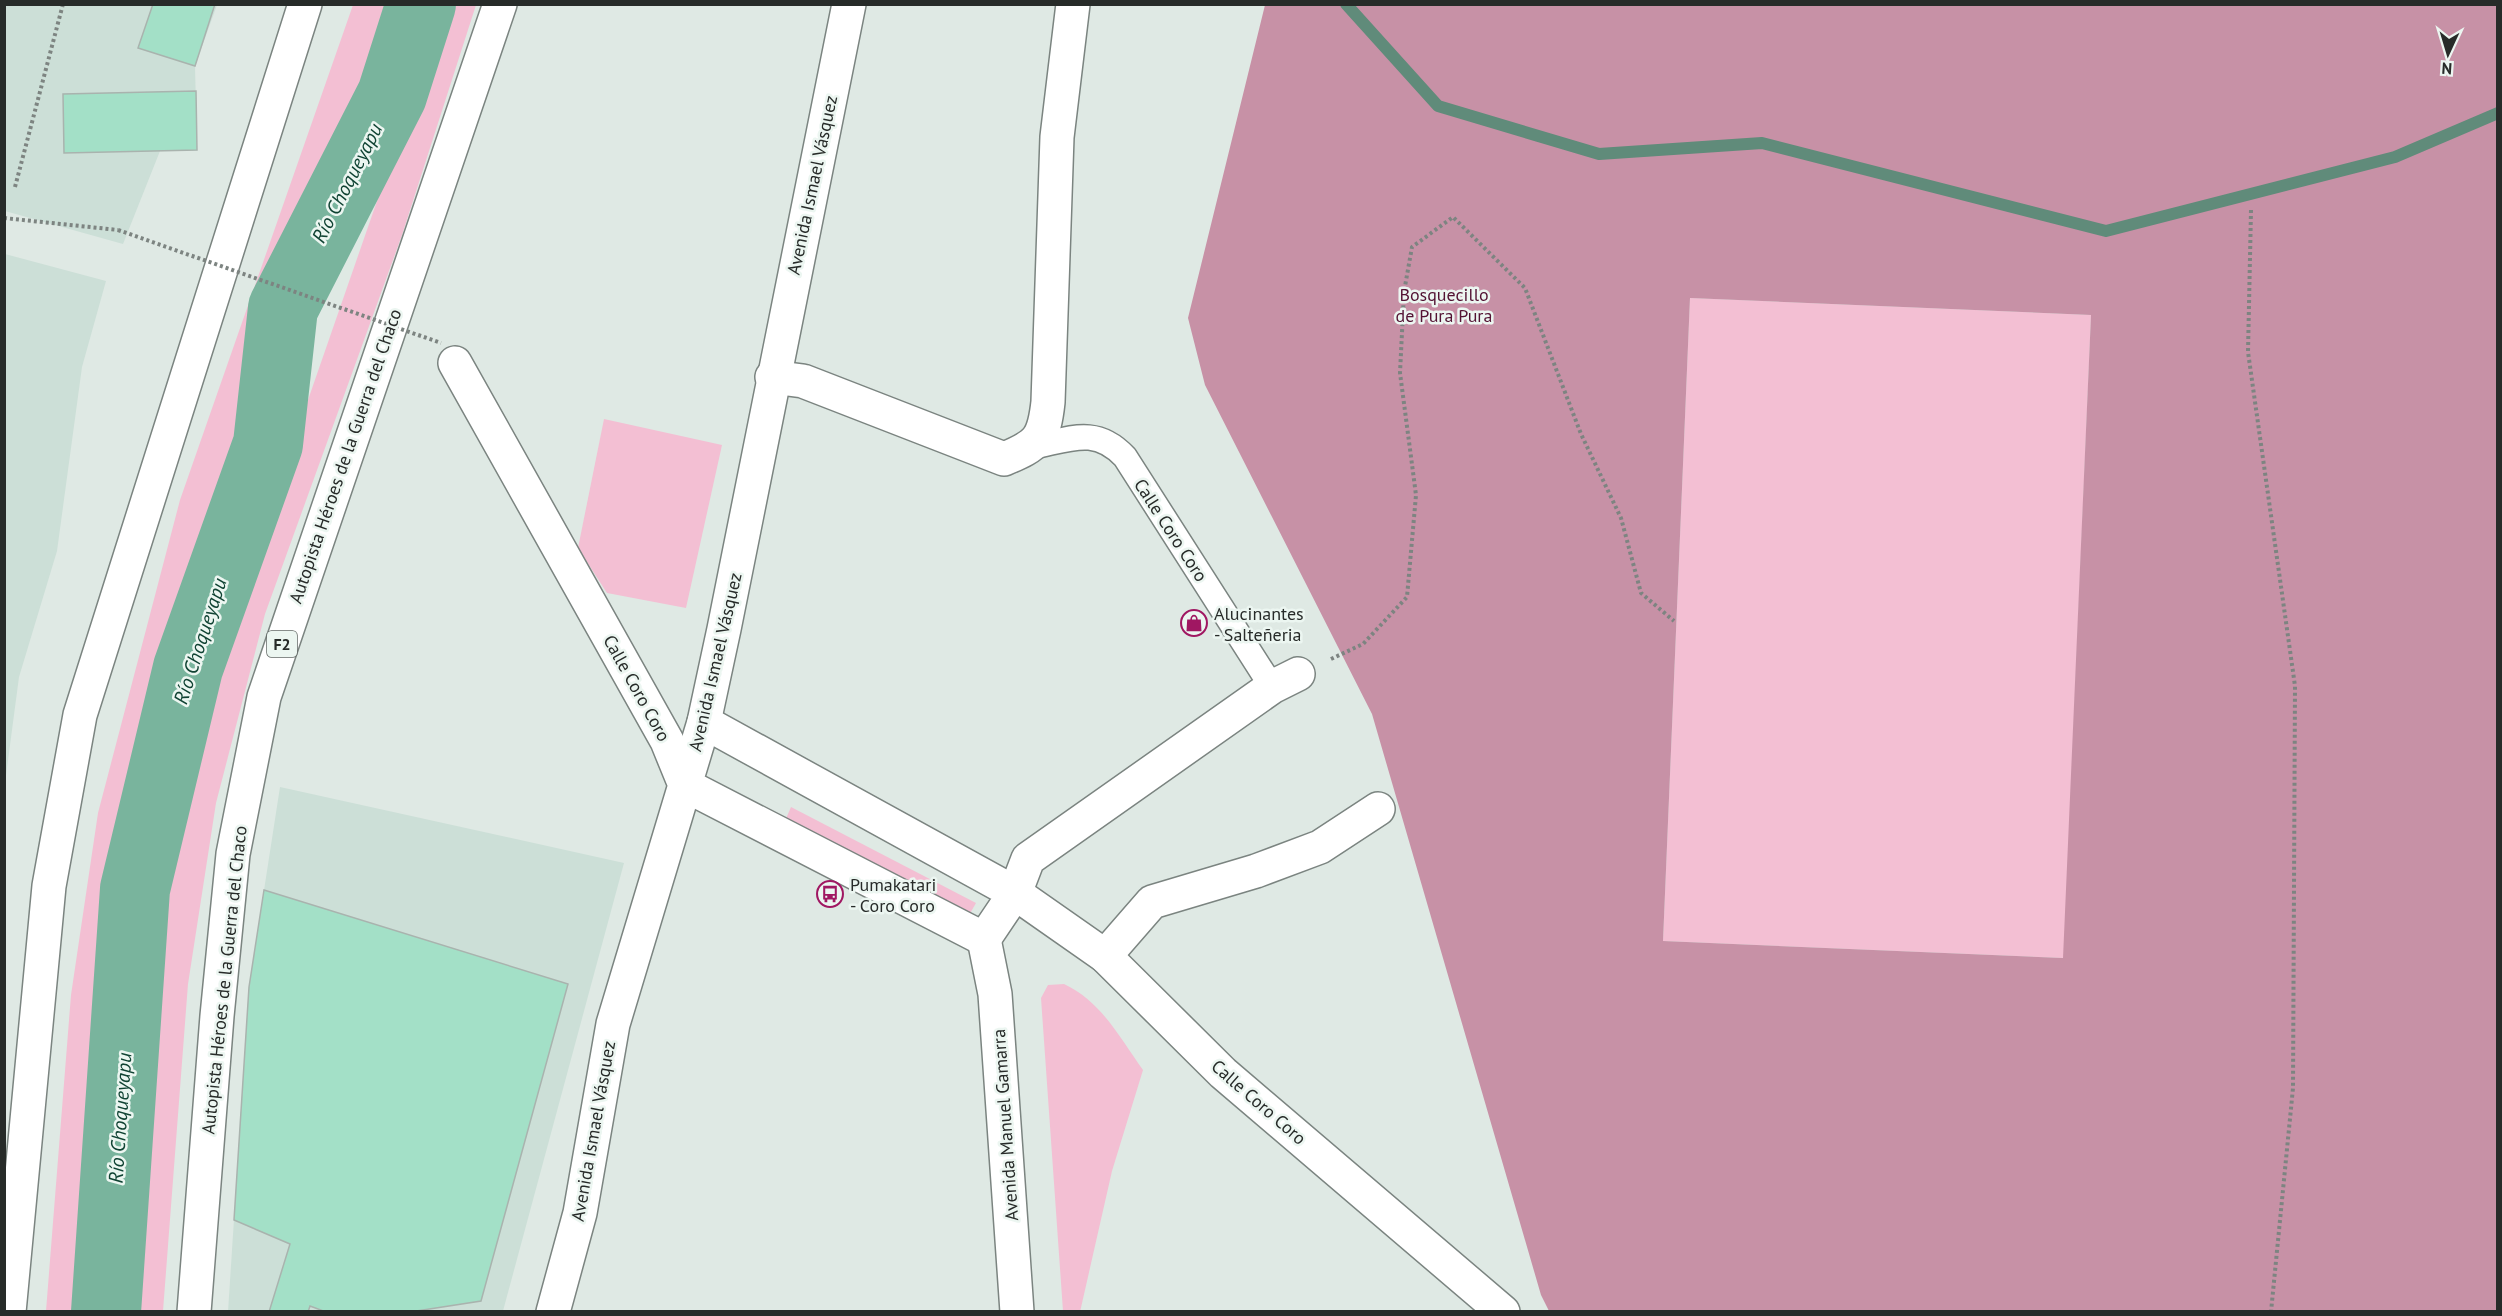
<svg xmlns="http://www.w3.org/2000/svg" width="2502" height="1316" font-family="'PT Sans',sans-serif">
<rect width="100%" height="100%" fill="#dfe9e4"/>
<!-- built -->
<g fill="#ccdfd7">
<polygon points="4,5 217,5 195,66 197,150 160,151 123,244 5,211"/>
<polygon points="5,254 106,281 82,367 57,551 19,677 5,783"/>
<polygon points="280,787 624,863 503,1311 228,1312 249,987"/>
</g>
<!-- green -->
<g fill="#f3bfd3">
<polygon points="353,5 398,5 164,684 115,884 98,1112 78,1311 46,1311 71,995 98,813 180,500"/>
<polygon points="445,5 476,5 402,235 265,614 216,803 188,984 163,1311 131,1311 160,936 185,796 214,671"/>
<polygon points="1690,298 2091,315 2064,958 1663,941"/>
<polygon points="604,419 722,445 686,608 607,593 578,548"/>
<polygon points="791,807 976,903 968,917 785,821"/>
<path d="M 1064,984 C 1101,1001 1120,1038 1143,1070 L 1112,1171 L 1080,1312 L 1063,1311 L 1041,998 L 1048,985 Z"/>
</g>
<!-- forest -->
<path fill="#c791a6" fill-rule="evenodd" d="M 1265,5 L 2497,5 L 2497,1311 L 1549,1311 L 1541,1295 L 1372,714 L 1205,385 L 1188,318 ZM 1690,298 L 2091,315 L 2063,958 L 1663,941 Z"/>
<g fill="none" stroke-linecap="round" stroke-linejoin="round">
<!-- stream -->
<polyline stroke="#608b7a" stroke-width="12" points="1346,4 1438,106 1599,154 1762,143 2106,231 2395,157 2498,113"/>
<!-- river -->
<polyline stroke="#79b49d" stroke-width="70" points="106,1312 135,889 188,668 268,444 283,308 392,95 421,4"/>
</g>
<!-- building -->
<g fill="#a3e0c7" stroke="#a9b3ae" stroke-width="1.5">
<polygon points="153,4 215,4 195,66 138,48"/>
<polygon points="196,91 197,150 64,153 63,94"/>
<polygon points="264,890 568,984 481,1301 410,1312 326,1312 310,1306 308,1312 269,1312 290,1244 234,1220 249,987"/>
</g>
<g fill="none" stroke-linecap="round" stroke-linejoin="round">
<defs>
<path id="service" d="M 1031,447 C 1069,440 1095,425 1125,457 L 1272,687"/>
<g id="minor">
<polyline points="455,363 667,741 685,785 613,1024 580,1213 553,1312"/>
<path d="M 772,377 L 803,381 L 1004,459 C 1038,445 1044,439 1048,402 L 1057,137 L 1073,4"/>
<polyline points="1298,674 1272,687 1028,859 1015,893 1105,956 1223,1073 1503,1312"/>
<polyline points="1105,956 1152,902 1256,871 1320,847 1378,809"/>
</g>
<g id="secondary">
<polyline points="849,4 724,629 704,722 685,785 984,939"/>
<polyline points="704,722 1015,893 984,939"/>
<polyline points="984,939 995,994 1017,1312"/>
</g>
<g id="motorway">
<polyline points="9,1312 49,886 80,715 305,4"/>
<polyline points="194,1312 217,1016 233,854 264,697 500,4"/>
</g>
</defs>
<!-- service casing -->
<use href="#service" stroke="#7b8480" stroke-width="27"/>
<!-- minor casing -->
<use href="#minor" stroke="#7b8480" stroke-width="36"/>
<!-- secondary casing -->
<use href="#secondary" stroke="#7b8480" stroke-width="36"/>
<!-- motorway casing -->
<use href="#motorway" stroke="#7b8480" stroke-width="36"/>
<!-- path -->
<g stroke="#7d8481" stroke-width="4" stroke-dasharray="3 3" stroke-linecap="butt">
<polyline points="15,187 63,4"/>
<polyline points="2251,210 2248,352 2295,686 2293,1088 2271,1312"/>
<polyline points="4,218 118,230"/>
<polyline points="1331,659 1363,644 1407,597 1416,495 1400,373 1404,292 1412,247 1453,217 1525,288 1581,434 1621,518 1641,593 1674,621"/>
</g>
<!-- service -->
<use href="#service" stroke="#fff" stroke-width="24"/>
<!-- minor -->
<use href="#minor" stroke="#fff" stroke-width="33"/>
<!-- secondary -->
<use href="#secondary" stroke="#fff" stroke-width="33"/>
<!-- motorway -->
<use href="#motorway" stroke="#fff" stroke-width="33"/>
<!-- path-bridge -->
<polyline stroke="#7d8481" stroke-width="4" stroke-dasharray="3 3" stroke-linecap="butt" points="118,230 441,343"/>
</g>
<!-- icons -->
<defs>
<symbol id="shop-ring" viewBox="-11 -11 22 22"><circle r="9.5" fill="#ecf6f1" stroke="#a01762" stroke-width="1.5"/><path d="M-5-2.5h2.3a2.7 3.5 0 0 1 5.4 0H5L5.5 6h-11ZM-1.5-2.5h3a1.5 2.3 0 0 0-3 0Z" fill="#a01762"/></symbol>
<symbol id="bus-ring" viewBox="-11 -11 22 22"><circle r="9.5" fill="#ecf6f1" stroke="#a01762" stroke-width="1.5"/><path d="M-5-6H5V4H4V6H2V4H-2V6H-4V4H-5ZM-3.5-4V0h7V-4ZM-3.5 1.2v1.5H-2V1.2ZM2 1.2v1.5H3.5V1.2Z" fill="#a01762"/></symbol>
</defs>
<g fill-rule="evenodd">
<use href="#shop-ring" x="1179" y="608" width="30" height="30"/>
<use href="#bus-ring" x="815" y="879" width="30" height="30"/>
</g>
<g text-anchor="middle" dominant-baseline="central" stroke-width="5" stroke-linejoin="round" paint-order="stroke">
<!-- shield labels -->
<rect fill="#ecf6f1" stroke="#626865" stroke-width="1.5" x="267" y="631" width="30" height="26" rx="4.5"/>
<g font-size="16" font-weight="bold" fill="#272b29">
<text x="282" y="644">F2</text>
</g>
<!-- street labels -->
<g font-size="18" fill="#272b29" stroke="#ecf6f1">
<text transform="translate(812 185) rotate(-78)">Avenida Ismael Vásquez</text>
<text transform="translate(345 456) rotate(-71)">Autopista Héroes de la Guerra del Chaco</text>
<text transform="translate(1171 530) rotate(57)">Calle Coro Coro</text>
<text transform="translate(715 662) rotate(-77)">Avenida Ismael Vásquez</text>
<text transform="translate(637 688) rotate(61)">Calle Coro Coro</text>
<text transform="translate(224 980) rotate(-84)">Autopista Héroes de la Guerra del Chaco</text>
<text transform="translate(1259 1102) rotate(41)">Calle Coro Coro</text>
<text transform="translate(1005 1125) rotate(-94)">Avenida Manuel Gamarra</text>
<text transform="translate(593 1131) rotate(-80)">Avenida Ismael Vásquez</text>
</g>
<!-- park labels -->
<g font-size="18" fill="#531233" stroke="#ecf6f1">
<text x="1444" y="294">Bosquecillo<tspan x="1444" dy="21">de Pura Pura</tspan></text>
</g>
<!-- poi labels -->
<g font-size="18" fill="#272b29" stroke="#ecf6f1" text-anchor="start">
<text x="1214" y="613">Alucinantes<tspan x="1214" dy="21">- Salteñeria</tspan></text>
<text x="850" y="884">Pumakatari<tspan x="850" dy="21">- Coro Coro</tspan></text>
</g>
<!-- water labels -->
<g font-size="20" font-style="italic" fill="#104333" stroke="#ecf6f1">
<text transform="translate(347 183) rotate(-63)">Río Choqueyapu</text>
<text transform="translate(200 641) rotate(-72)">Río Choqueyapu</text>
<text transform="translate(120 1118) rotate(-86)">Río Choqueyapu</text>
</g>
</g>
<!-- border -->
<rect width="2502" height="1316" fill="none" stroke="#272b29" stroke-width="12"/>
<!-- north arrow -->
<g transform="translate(2448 54) rotate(184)" stroke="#ecf6f1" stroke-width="4.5" paint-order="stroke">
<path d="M0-4.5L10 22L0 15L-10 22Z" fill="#272b29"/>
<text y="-9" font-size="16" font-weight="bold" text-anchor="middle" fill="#272b29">N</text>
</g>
</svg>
